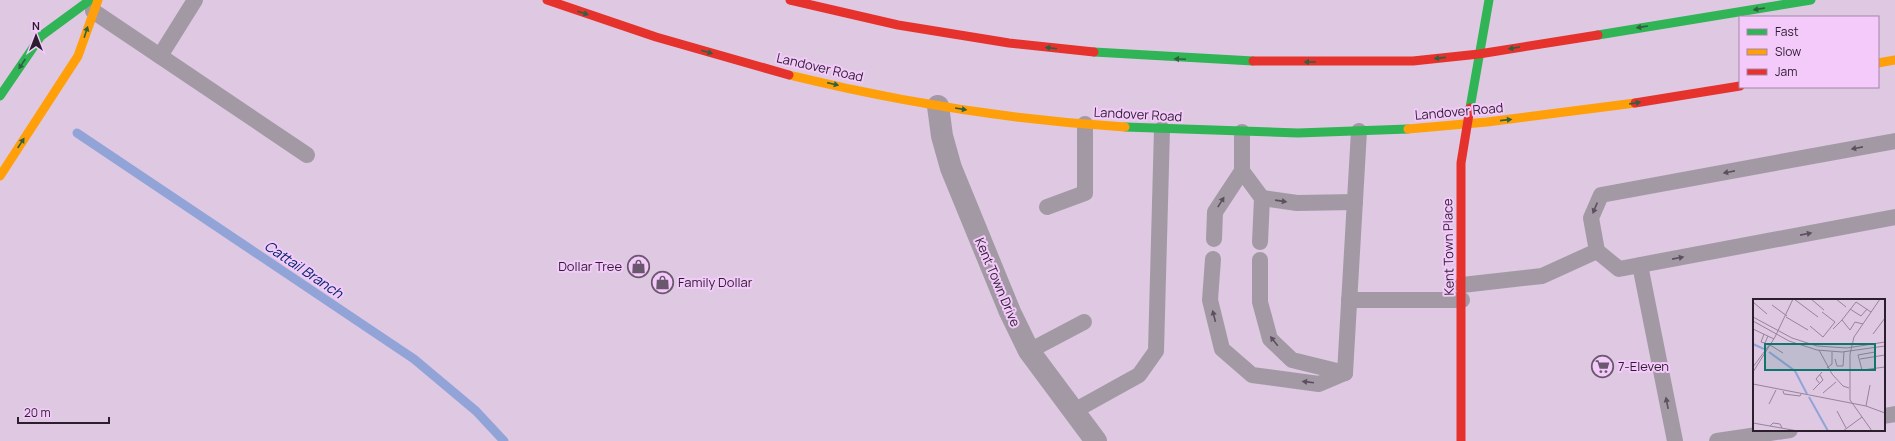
<svg xmlns="http://www.w3.org/2000/svg" width="1895" height="441" font-family="Manrope,sans-serif">
<rect width="100%" height="100%" fill="#dec8e2"/>
<g fill="none" stroke-linecap="round" stroke-linejoin="round">
<!-- stream -->
<polyline stroke="#92a4d7" stroke-width="9" points="77,133 414,359 476,411 504,441"/>
<!-- lane -->
<g stroke="#a399a5" stroke-width="16">
<polyline points="93,11 307,155"/>
<polyline points="160,56 195,0"/>
<polyline points="1895,141 1601,195 1591,218 1597,251 1619,269 1895,217"/>
<polyline points="1242,171 1262,198 1297,203 1355,202"/>
<polyline points="1047,207 1085,193 1085,124"/>
<polyline points="1214,239 1215,212 1242,171 1242,132"/>
<polyline points="1260,242 1262,198"/>
<polyline points="1213,259 1210,300 1222,349 1252,375 1319,384 1345,373"/>
<polyline points="1260,260 1260,302 1270,339 1292,360 1345,373"/>
<polyline points="1640,265 1675,441"/>
<polyline points="1462,285 1542,276 1597,251"/>
<polyline points="1349,300 1462,300"/>
<polyline points="1029,351 1084,322"/>
<polyline points="1345,373 1359,131"/>
<polyline points="1074,411 1139,375 1156,351 1162,129"/>
<polyline points="1884,416 1895,414"/>
<polyline points="1717,441 1790,430"/>
</g>
<!-- street -->
<polyline stroke="#a399a5" stroke-width="22" points="938,106 942,136 951,168 1010,312 1029,351 1096,441"/>
<!-- fast -->
<g stroke="#30b455" stroke-width="9">
<polyline points="1598,35 1811,0"/>
<polyline points="1094,52 1253,61"/>
<polyline points="0,96 41,36 90,0"/>
<polyline points="1470,108 1489,0"/>
<polyline points="1125,127 1298,133 1408,129"/>
</g>
<!-- slow -->
<g stroke="#ff9f0a" stroke-width="9">
<polyline points="1878,63 1895,60"/>
<path d="M 789,75 C 899,102 1011,120 1125,127"/>
<polyline points="1408,129 1487,122 1635,103"/>
<polyline points="0,176 78,56 98,0"/>
</g>
<!-- jam -->
<g stroke="#e5322d" stroke-width="9">
<polyline points="547,0 656,37 789,75"/>
<polyline points="790,0 898,25 1009,43 1094,52"/>
<polyline points="1253,61 1413,61 1479,54 1598,35"/>
<polyline points="1635,103 1740,86"/>
<polyline points="1461,441 1461,163 1470,108"/>
</g>
</g>
<!-- one-way arrows -->
<defs><path id="oneway-solid" d="M-6-.8H1V-3.2L6.5 0L1 3.2V.8H-6Z"/></defs>
<g fill="#2e6140">
<use href="#oneway-solid" transform="translate(1759 9) rotate(171)"/>
<use href="#oneway-solid" transform="translate(583 13) rotate(18)"/>
<use href="#oneway-solid" transform="translate(1642 27) rotate(171)"/>
<use href="#oneway-solid" transform="translate(86 32) rotate(-72)"/>
<use href="#oneway-solid" transform="translate(1051 48) rotate(-173)"/>
<use href="#oneway-solid" transform="translate(1514 48) rotate(171)"/>
<use href="#oneway-solid" transform="translate(707 52) rotate(16)"/>
<use href="#oneway-solid" transform="translate(1440 58) rotate(174)"/>
<use href="#oneway-solid" transform="translate(1180 59) rotate(-178)"/>
<use href="#oneway-solid" transform="translate(1310 62) rotate(180)"/>
<use href="#oneway-solid" transform="translate(22 64) rotate(124)"/>
<use href="#oneway-solid" transform="translate(833 84) rotate(13)"/>
<use href="#oneway-solid" transform="translate(1635 103) rotate(-9)"/>
<use href="#oneway-solid" transform="translate(961 109) rotate(9)"/>
<use href="#oneway-solid" transform="translate(1506 120) rotate(-6)"/>
<use href="#oneway-solid" transform="translate(21 143) rotate(-57)"/>
</g>
<g fill="#5c4f5e">
<use href="#oneway-solid" transform="translate(1857 148) rotate(169)"/>
<use href="#oneway-solid" transform="translate(1729 172) rotate(169)"/>
<use href="#oneway-solid" transform="translate(1281 201) rotate(8)"/>
<use href="#oneway-solid" transform="translate(1221 202) rotate(-58)"/>
<use href="#oneway-solid" transform="translate(1595 208) rotate(113)"/>
<use href="#oneway-solid" transform="translate(1806 234) rotate(-11)"/>
<use href="#oneway-solid" transform="translate(1678 258) rotate(-11)"/>
<use href="#oneway-solid" transform="translate(1214 316) rotate(-104)"/>
<use href="#oneway-solid" transform="translate(1274 341) rotate(-129)"/>
<use href="#oneway-solid" transform="translate(1308 382) rotate(-173)"/>
<use href="#oneway-solid" transform="translate(1667 403) rotate(-101)"/>
</g>
<!-- icons -->
<defs>
<symbol id="shop-ring" viewBox="-11 -11 22 22"><circle r="9.5" fill="#f4cafb" stroke="#6a596e" stroke-width="1.5"/><path d="M-5-2.5h2.3a2.7 3.5 0 0 1 5.4 0H5L5.5 6h-11ZM-1.5-2.5h3a1.5 2.3 0 0 0-3 0Z" fill="#6a596e"/></symbol>
<symbol id="supermarket-ring" viewBox="-11 -11 22 22"><circle r="9.5" fill="#f4cafb" stroke="#6a596e" stroke-width="1.5"/><path d="M-6-5.5h2.5l.6 2H6L4.5 2H-2.5L-4.4-4H-6ZM-1.5 3.2a1.3 1.3 0 1 0 .1 0ZM3 3.2a1.3 1.3 0 1 0 .1 0Z" fill="#6a596e"/></symbol>
</defs>
<g fill-rule="evenodd">
<use href="#shop-ring" x="626" y="254" width="25" height="25"/>
<use href="#shop-ring" x="650" y="270" width="25" height="25"/>
<use href="#supermarket-ring" x="1590" y="354" width="25" height="25"/>
</g>
<g text-anchor="middle" dominant-baseline="central" stroke-width="4" stroke-linejoin="round" paint-order="stroke">
<!-- street labels -->
<g font-size="13" fill="#2c1d2f" stroke="#f4cafb">
<text transform="translate(820 67) rotate(13)">Landover Road</text>
<text transform="translate(1459 111) rotate(-5)">Landover Road</text>
<text transform="translate(1138 114) rotate(3)">Landover Road</text>
<text transform="translate(1448 247) rotate(-91)">Kent Town Place</text>
<text transform="translate(998 282) rotate(67)">Kent Town Drive</text>
</g>
<!-- poi labels -->
<g font-size="13" fill="#2c1d2f" stroke="#f4cafb" text-anchor="start">
<text x="622" y="266" text-anchor="end">Dollar Tree</text>
<text x="678" y="282">Family Dollar</text>
<text x="1618" y="366">7-Eleven</text>
</g>
<!-- water labels -->
<g font-size="14" font-style="italic" fill="#01276e" stroke="#f4cafb">
<text transform="translate(304 269) rotate(34)">Cattail Branch</text>
</g>
</g>
<!-- overview -->
<g transform="translate(1753 299)">
<rect width="132" height="132" fill="#dec8e2"/>
<path fill="none" stroke="#92a4d7" stroke-width="2" d="M 0,45 L 11,50M 16,53 L 42,72 L 54,95M 56,98 L 75,132"/>
<path fill="none" stroke="#97849a" stroke-width="1" d="M 41,0 L 65,18M 58,0 L 71,11M 83,0 L 93,8M 0,3 L 14,15M 19,6 L 34,17M 97,10 L 108,17 L 114,10M 0,18 L 39,39 L 64,47 L 94,49 L 132,43M 33,18 L 55,31M 0,22 L 36,42 L 64,51 L 89,53 L 132,47M 110,25 L 102,23 L 97,31 L 89,21 L 103,3 L 118,13M 57,27 L 70,38 L 82,23 L 69,13M 0,30 L 21,40M 80,30 L 89,21M 11,35 L 8,43 L 12,44 L 15,37M 120,35 L 132,19M 17,46 L 30,54M 122,49 L 122,53 L 105,56 L 109,71 L 132,68M 66,51 L 79,75 L 90,87 L 96,89M 82,60 L 84,67 L 90,67M 107,60 L 132,56M 90,67 L 91,53M 0,68 L 17,45M 74,69 L 79,65 L 79,53M 0,73 L 22,38 L 40,0M 0,85 L 113,107 L 132,114M 67,85 L 63,80 L 69,73M 60,91 L 70,81 L 67,76M 30,92 L 31,95 L 47,97 L 48,95M 70,94 L 83,83M 16,105 L 23,91M 113,107 L 117,86M 84,112 L 93,129M 0,124 L 45,132M 17,127 L 20,124 L 27,125 L 29,129M 90,132 L 109,118M 119,132 L 97,101 L 97,55 L 101,38 L 127,0"/>
<path fill="#0f766e" fill-opacity="0.15" stroke="#0f766e" stroke-width="2" d="M 12,45 L 122,45 L 122,71 L 12,71 Z"/>
<rect width="132" height="132" fill="none" stroke="#2c1d2f" stroke-width="2"/>
</g>
<!-- legend -->
<rect x="1739" y="16" width="140" height="72" fill="#f4cafb" stroke="#a485a9"/>
<rect x="1747" y="29" width="20" height="6" fill="#30b455" stroke="#a485a9"/>
<text x="1775" y="36" font-size="12" fill="#2c1d2f">Fast</text>
<rect x="1747" y="49" width="20" height="6" fill="#ff9f0a" stroke="#a485a9"/>
<text x="1775" y="56" font-size="12" fill="#2c1d2f">Slow</text>
<rect x="1747" y="69" width="20" height="6" fill="#e5322d" stroke="#a485a9"/>
<text x="1775" y="76" font-size="12" fill="#2c1d2f">Jam</text>
<!-- north arrow -->
<g transform="translate(36 36)" stroke="#f4cafb" stroke-width="3" paint-order="stroke">
<path d="M0-3L7 15L0 10L-7 15Z" fill="#2c1d2f"/>
<text y="-6" font-size="11" font-weight="bold" text-anchor="middle" fill="#2c1d2f">N</text>
</g>
<!-- scale -->
<path d="M18 417v6h91v-6" fill="none" stroke="#2c1d2f" stroke-width="2"/>
<text x="24" y="417" font-size="12" fill="#2c1d2f" stroke="#f4cafb" stroke-width="3" paint-order="stroke">20 m</text>
</svg>
